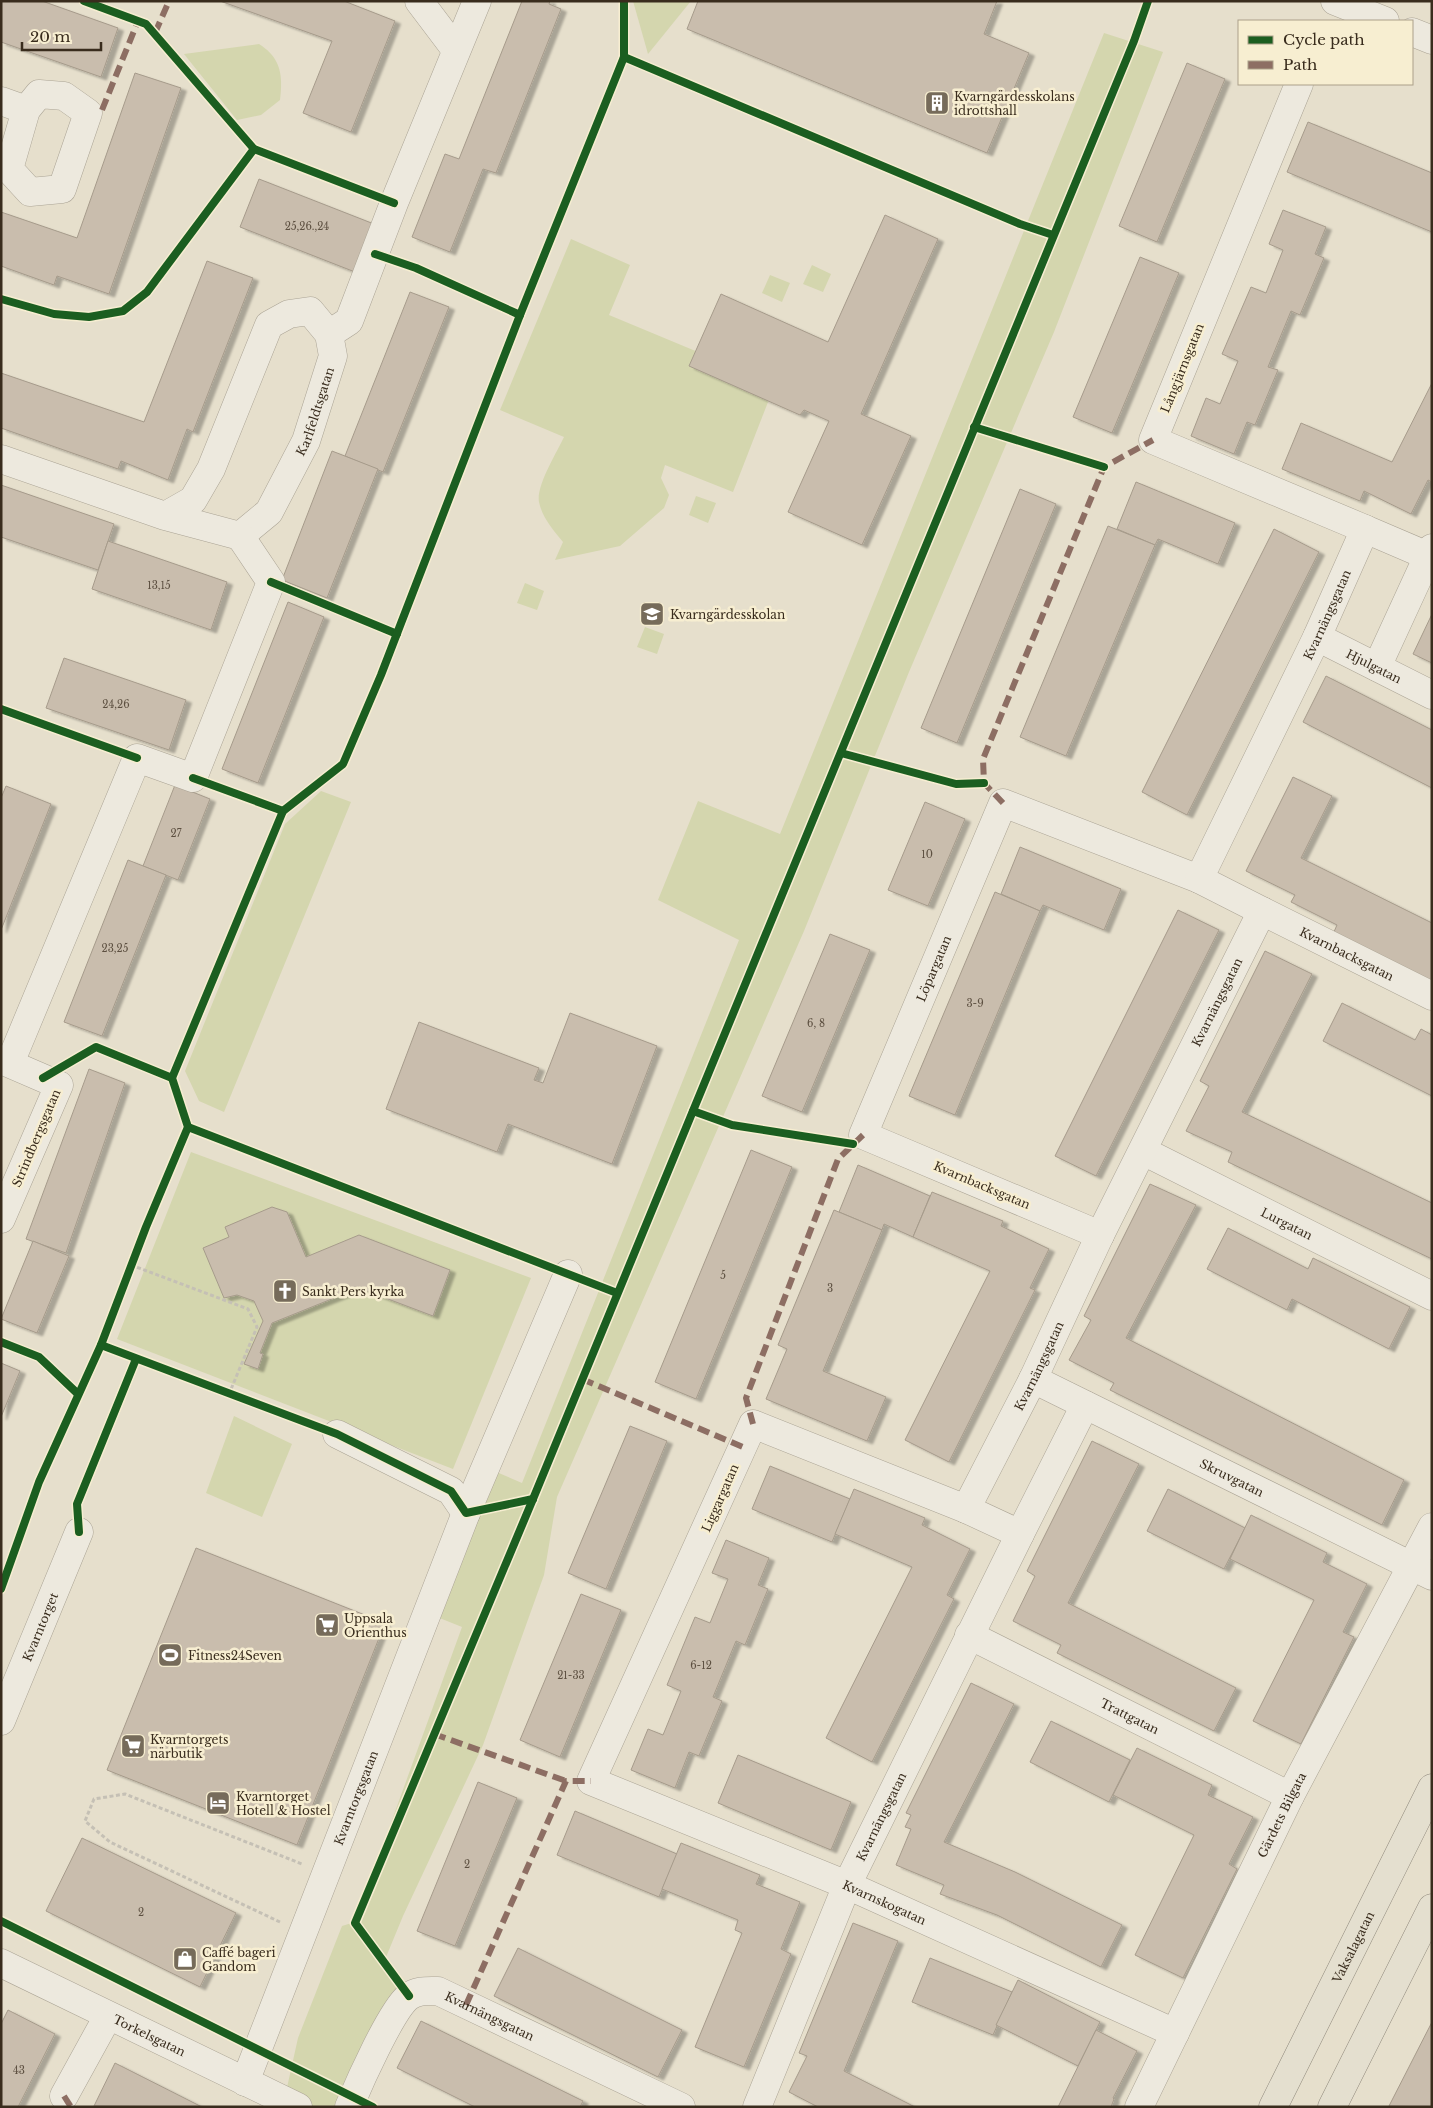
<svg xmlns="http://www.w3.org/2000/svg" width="1433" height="2108" font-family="'Libre Baskerville',serif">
<defs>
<filter id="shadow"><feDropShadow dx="5.5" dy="3" stdDeviation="1" flood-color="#0004"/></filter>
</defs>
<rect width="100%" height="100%" fill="#e6dfcc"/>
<!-- green -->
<g fill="#d4d6ae">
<polygon points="633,1 691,1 648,54"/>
<polygon points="1104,33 1163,52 1054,332 909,672 804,931 557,1497 544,1575 483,1745 403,1916 384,1962 409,1996 349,2107 298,2107 284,2101 298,2038 342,1926 355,1922 462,1627 427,1613 487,1468 522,1483 739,940 658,900 698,801 780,834"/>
<path d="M 259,44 C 281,58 283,75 280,100 L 261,115 L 237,120 L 184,54 Z"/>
<path d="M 571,239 L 630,265 L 609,315 L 775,384 L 733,492 L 665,465 L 661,478 L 669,495 L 664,508 L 620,546 L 555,560 L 563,542 C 553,530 542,517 539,502 C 536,486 557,452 564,437 L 500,410 Z"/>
<polygon points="812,265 831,274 823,292 803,284"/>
<polygon points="770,275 790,283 782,302 762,293"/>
<polygon points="696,496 716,503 708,523 689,515"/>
<polygon points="525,583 544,591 537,610 517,603"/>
<polygon points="645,627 664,634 657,654 637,647"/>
<polygon points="321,791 351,802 224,1112 199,1101 185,1071 285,824"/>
<polygon points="191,1152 531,1278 453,1469 117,1339"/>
<polygon points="234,1416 292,1444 262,1517 206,1493"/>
</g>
<!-- building -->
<g fill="#c9bdad" stroke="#a69b8b" filter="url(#shadow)">
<polygon points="1,1 42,1 118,28 101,77 1,42"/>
<polygon points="220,1 344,1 395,21 351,132 303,113 332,41"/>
<polygon points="522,1 550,1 549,4 561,9 496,173 483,169 450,252 412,237 445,154 459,159"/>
<polygon points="698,1 997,1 984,34 1029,53 987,153 687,29"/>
<polygon points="1187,63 1225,79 1157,242 1119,226"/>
<polygon points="135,73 181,88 109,294 57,276 54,285 1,266 1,212 77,238"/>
<polygon points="1308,122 1432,173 1432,232 1287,172"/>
<polygon points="259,179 374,224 355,272 240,227"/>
<polygon points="1283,210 1326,227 1315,254 1324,258 1300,315 1291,311 1268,367 1278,370 1255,425 1247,422 1234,454 1191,436 1206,398 1220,404 1238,361 1222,354 1251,287 1266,293 1283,250 1269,244"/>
<polygon points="885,215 938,239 861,414 911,436 862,545 788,512 829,421 804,410 800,415 689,366 721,294 828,342"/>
<polygon points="1140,257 1179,273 1112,433 1073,417"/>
<polygon points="207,261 253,278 193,432 187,429 168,480 121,461 118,469 1,428 1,373 144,422"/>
<polygon points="410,292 449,307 383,472 345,456"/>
<polygon points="1432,383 1432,482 1428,480 1411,514 1364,491 1360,501 1282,469 1301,423 1392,462"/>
<polygon points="332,451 378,469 327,598 282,580"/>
<polygon points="1136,482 1235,523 1218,564 1158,539 1155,545 1117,529"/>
<polygon points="1,485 114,524 98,570 1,537"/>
<polygon points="1020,489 1056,504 957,743 921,728"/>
<polygon points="1108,526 1155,545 1066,756 1020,737"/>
<polygon points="1274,529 1319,552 1187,815 1142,792"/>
<polygon points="108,541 227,582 211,630 92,589"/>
<polygon points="288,602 324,617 258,783 222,769"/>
<polygon points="1432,614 1432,663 1413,654"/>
<polygon points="64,658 186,700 169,750 46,708"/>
<polygon points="1326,676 1432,730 1432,788 1303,722"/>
<polygon points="1293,777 1332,796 1301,858 1432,923 1432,982 1333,934 1337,925 1291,902 1295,895 1246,871"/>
<polygon points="175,785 210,799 178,880 143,866"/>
<polygon points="6,786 51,804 1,930 1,798"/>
<polygon points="925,802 965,819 928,906 888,890"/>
<polygon points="1020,847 1121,889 1104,930 1043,905 1040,911 1001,894"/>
<polygon points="128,860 166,875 102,1036 64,1022"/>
<polygon points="995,892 1040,911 955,1115 909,1096"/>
<polygon points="1178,910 1219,930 1096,1176 1055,1156"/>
<polygon points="830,934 870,950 802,1112 762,1096"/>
<polygon points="1265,951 1312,974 1242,1112 1432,1203 1432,1259 1228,1162 1232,1152 1186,1131 1209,1086 1200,1081"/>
<polygon points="1342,1003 1415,1040 1421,1029 1432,1035 1432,1096 1323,1041"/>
<polygon points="570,1013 657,1046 612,1164 508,1124 497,1152 386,1109 419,1022 539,1068 534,1080 543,1083"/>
<polygon points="89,1069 125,1083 66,1253 26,1239"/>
<polygon points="751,1150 792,1167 696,1399 655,1382"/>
<polygon points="858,1165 930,1196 913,1237 884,1224 882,1230 839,1212"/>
<polygon points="1150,1184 1196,1205 1126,1338 1404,1480 1382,1525 1110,1390 1114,1383 1069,1360 1091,1320 1084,1316"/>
<polygon points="932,1192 1003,1221 1001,1226 1049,1249 1030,1288 1035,1290 949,1462 905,1440 990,1271 913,1237"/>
<polygon points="272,1207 287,1212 306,1257 359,1235 450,1270 433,1316 359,1288 272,1323 260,1353 263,1354 258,1369 244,1364 263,1321 254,1301 237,1295 224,1298 203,1248 229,1237 225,1227"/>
<polygon points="834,1210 882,1230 823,1371 886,1397 867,1441 766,1399 787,1349 778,1345"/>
<polygon points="1228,1228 1308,1269 1313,1258 1410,1307 1389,1349 1292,1299 1287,1310 1207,1269"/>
<polygon points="33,1241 69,1256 37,1333 1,1319"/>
<polygon points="1,1363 20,1371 1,1417"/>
<polygon points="630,1426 667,1441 606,1589 568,1573"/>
<polygon points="1092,1441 1139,1464 1068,1603 1236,1688 1214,1731 1057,1653 1061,1645 1013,1621 1035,1576 1027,1571"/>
<polygon points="770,1466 850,1499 832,1542 752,1509"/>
<polygon points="854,1489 925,1518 922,1525 970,1549 947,1595 954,1599 872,1762 826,1738 912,1567 835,1534"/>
<polygon points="1168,1489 1245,1528 1224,1569 1147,1531"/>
<polygon points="1251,1515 1327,1553 1323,1562 1367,1584 1343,1632 1354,1637 1301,1744 1253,1721 1314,1600 1230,1559"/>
<polygon points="726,1540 769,1558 758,1585 768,1589 745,1645 736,1641 713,1697 722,1701 699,1756 689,1752 675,1788 631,1770 648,1729 663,1735 681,1691 667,1685 695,1617 710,1623 728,1579 712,1573"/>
<polygon points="196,1548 385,1623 297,1845 107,1770"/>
<polygon points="581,1594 621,1610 560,1757 520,1740"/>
<polygon points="971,1683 1014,1704 944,1842 1015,1872 1122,1925 1101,1967 997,1915 940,1894 944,1885 896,1865 911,1829 905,1827 911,1815 906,1813"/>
<polygon points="1051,1721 1130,1760 1109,1802 1030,1762"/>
<polygon points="1137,1748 1212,1785 1208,1795 1253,1817 1229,1864 1237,1869 1183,1978 1135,1955 1194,1835 1113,1795"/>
<polygon points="738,1755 851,1802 831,1850 718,1803"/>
<polygon points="478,1782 517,1798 455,1946 417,1931"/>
<polygon points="575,1811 677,1854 659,1897 557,1855"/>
<polygon points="82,1838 236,1913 200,1987 46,1911"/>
<polygon points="681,1843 760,1875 756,1884 800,1902 781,1949 791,1954 744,2067 695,2047 742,1933 735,1930 738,1920 662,1889"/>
<polygon points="853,1923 898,1941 844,2071 915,2107 818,2107 789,2092 807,2056 799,2053"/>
<polygon points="518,1948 682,2030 658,2077 494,1996"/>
<polygon points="930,1958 1012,1992 993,2035 912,2002"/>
<polygon points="1018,1980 1100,2022 1078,2066 996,2025"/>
<polygon points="8,2010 55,2034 18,2107 1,2107 1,2024"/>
<polygon points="421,2021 583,2101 580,2107 475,2107 397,2068"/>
<polygon points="1432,2022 1432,2107 1389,2106"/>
<polygon points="1096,2030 1137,2051 1113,2098 1114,2099 1111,2107 1058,2107"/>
<polygon points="115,2063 202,2107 94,2106"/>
</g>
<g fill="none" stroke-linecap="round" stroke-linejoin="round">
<defs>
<g id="minor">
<polyline points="419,1 456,50"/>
<polyline points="1335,1 1385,21"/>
<polyline points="1412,32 1432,40"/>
<polyline points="1299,84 1153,440 1365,529"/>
<polygon points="39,94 64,96 88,113 62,189 30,192 9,169 26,110"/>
<polyline points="1,101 26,110"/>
<polyline points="329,334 349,321 394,203 477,1"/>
<path id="s1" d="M 1,459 L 165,516 L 240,536 L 269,512 L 306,441 L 333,356 L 329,334 L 310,311 L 289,314 L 269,325 L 211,469 L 193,500 L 165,516"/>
<path id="s2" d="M 1317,637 L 1432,695"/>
<polyline points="1377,667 1428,556"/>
<path id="s3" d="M 1262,911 L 1432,996"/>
<polyline points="1,1060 59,1085 1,1219"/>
<polyline points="10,1063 137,758 193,778 271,582 240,536"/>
<path id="s4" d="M 1143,1151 L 1432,1296"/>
<path id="s5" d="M 1100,1235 L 863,1135 L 1003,803 L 1199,879"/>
<path id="s6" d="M 1033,1379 L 1432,1576"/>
<polyline points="337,1434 451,1491 466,1513"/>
<path id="s7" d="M 966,1509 L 753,1424 L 591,1781 L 847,1885 L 1175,2033"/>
<polyline points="1020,1534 1085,1405"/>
<path id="s8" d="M 969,1635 L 1290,1796"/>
<path id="s9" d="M 1,1721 L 79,1532"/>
<path id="s10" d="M 1,1963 L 298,2107"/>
<path id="s11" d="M 245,2082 L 466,1513 L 568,1274"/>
<polyline points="64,2096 108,2016"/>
<path id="s12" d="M 349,2107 C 359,2083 391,2011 408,1997 C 417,1990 427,1991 438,1991 L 681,2107"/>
<path id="s13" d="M 757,2107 L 847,1885 L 1020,1534 L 966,1509 L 1033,1379 L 1100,1235 L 1262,911 L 1199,879 L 1317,637 L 1365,529 L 1428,556 L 1432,548"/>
<path id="s14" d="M 1139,2107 L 1290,1796 L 1432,1527"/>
</g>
<g id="major">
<path id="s15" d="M 1273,2107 L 1432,1788"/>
<polyline points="1332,2107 1432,1908"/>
</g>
</defs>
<!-- minor casing -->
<use href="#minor" stroke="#aba495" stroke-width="29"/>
<!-- major casing -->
<use href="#major" stroke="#90897c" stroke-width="29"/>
<!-- path -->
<g stroke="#c5c0b5" stroke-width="3" stroke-dasharray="4 2.5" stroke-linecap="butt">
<polyline points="131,1265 248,1309 257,1327 229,1394"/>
<polyline points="280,1922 110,1842 85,1821 94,1799 125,1794 302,1864"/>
</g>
<!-- minor -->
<use href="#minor" stroke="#ede9de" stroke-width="28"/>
<!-- major -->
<use href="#major" stroke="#e4dfcf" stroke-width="28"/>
<!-- quiet -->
<g stroke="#8d6e63" stroke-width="6" stroke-dasharray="12 6" stroke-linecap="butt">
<polyline points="155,33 169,1"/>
<polyline points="102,110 138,21"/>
<polyline points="1003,803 984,783 983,759 1104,467 1153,440"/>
<polyline points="582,1379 743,1447"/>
<polyline points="753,1424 746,1398 838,1159 863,1135"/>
<polyline points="434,1734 566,1781"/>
<polyline points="466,2005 566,1781 591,1781"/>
<polyline points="64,2096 71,2107"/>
</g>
<defs>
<g id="cycleway">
<polyline points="84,1 146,24 254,149 394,203"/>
<polyline points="624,57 1020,224 1053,235"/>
<polyline points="375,254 416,268 520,315"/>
<polyline points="1,299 54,314 89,317 123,311 147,292 254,149"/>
<polyline points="974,427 1104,467"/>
<polyline points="271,582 397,634"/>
<polyline points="1,709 137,758"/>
<polyline points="841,753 956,784 984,783"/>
<polyline points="193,778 283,811"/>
<polyline points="43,1078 96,1047 172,1078"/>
<polyline points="693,1111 732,1125 853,1144"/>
<polyline points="188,1127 617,1293"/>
<polyline points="1,1342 39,1357 78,1394"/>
<polyline points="101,1345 337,1434 451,1491 466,1513 533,1499"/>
<polyline points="79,1532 77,1504 136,1359"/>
<polyline points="1,1589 39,1482 101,1345 146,1227 188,1127 172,1078 283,811 343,764 381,675 520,315 624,57 624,1"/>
<polyline points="1,1921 373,2107"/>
<polyline points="409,1996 355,1923 533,1499 1134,41 1148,1"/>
</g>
</defs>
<!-- cycleway casing -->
<use href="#cycleway" stroke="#f7eed1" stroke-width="11"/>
<!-- cycleway -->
<use href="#cycleway" stroke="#1b5e20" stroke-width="8"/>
</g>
<!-- icons -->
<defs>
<symbol id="building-square" viewBox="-11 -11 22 22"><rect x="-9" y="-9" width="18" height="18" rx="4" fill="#766b5a" stroke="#f7eed1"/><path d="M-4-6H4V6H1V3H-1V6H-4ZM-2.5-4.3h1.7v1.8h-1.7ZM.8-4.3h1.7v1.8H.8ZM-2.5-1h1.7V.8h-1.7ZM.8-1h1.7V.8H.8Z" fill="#fff"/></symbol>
<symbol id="school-square" viewBox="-11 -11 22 22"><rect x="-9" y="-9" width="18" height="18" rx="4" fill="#766b5a" stroke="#f7eed1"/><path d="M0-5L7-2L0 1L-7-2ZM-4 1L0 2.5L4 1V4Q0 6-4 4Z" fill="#fff"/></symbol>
<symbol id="church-square" viewBox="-11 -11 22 22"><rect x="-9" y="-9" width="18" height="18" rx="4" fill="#766b5a" stroke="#f7eed1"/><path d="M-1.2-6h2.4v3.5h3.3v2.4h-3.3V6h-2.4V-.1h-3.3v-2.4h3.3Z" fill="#fff"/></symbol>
<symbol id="supermarket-square" viewBox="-11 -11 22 22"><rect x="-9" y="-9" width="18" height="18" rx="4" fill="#766b5a" stroke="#f7eed1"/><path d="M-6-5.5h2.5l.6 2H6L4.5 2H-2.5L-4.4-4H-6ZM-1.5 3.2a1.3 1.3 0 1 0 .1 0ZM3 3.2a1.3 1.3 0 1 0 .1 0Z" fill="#fff"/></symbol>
<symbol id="stadium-square" viewBox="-11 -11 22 22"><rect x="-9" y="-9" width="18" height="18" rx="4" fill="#766b5a" stroke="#f7eed1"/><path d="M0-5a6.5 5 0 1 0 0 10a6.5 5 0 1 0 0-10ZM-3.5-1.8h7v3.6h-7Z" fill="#fff"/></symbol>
<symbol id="hotel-square" viewBox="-11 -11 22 22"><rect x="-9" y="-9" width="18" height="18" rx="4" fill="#766b5a" stroke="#f7eed1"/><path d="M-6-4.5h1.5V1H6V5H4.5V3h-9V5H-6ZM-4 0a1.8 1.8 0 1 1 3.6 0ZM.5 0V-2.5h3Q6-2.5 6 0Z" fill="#fff"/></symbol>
<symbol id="shop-square" viewBox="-11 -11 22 22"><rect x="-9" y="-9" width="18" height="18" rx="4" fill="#766b5a" stroke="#f7eed1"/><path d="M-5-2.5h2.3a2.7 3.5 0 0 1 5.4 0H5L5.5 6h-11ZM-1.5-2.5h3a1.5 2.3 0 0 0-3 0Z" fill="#fff"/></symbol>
</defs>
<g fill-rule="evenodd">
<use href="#building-square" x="923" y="89" width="28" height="28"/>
<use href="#school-square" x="638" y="600" width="28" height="28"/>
<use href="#church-square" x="271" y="1277" width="28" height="28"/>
<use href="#supermarket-square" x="313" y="1611" width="28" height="28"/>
<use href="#stadium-square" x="156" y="1641" width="28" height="28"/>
<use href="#supermarket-square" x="119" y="1732" width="28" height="28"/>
<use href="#hotel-square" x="204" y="1789" width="28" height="28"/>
<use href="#shop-square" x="171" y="1945" width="28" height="28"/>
</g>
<g text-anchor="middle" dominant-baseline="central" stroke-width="5" stroke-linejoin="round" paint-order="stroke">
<!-- number labels -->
<g font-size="10" fill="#5d5041">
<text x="307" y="226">25,26.,24</text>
<text x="159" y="585">13,15</text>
<text x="116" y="704">24,26</text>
<text x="176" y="833">27</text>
<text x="927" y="854">10</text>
<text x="115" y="948">23,25</text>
<text x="975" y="1003">3-9</text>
<text x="816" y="1023">6, 8</text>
<text x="723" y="1275">5</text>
<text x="830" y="1288">3</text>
<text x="701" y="1665">6-12</text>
<text x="571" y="1675">21-33</text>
<text x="467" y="1864">2</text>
<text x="141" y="1912">2</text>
<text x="19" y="2070">43</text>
</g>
<!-- poi labels -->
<g font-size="12" fill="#392c1d" stroke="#f7eed1" text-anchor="start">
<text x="954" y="96">Kvarngärdesskolans<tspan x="954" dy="14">idrottshall</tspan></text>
<text x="670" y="614">Kvarngärdesskolan</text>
<text x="302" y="1291">Sankt Pers kyrka</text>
<text x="344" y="1618">Uppsala<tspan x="344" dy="14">Orienthus</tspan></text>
<text x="188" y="1655">Fitness24Seven</text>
<text x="150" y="1739">Kvarntorgets<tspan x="150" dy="14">närbutik</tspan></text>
<text x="236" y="1796">Kvarntorget<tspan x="236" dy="14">Hotell &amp; Hostel</tspan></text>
<text x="202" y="1952">Caffé bageri<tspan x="202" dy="14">Gandom</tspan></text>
</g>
<!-- street labels -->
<g font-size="12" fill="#392c1d" stroke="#f7eed1">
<text transform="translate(1182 368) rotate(-68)">Långjärnsgatan</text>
<text stroke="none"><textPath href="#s1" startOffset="400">Karlfeldtsgatan</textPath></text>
<text stroke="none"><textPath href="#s13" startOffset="1722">Kvarnängsgatan</textPath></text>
<text stroke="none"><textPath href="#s2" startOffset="64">Hjulgatan</textPath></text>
<text stroke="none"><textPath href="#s3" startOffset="95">Kvarnbacksgatan</textPath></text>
<text stroke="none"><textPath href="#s5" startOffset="438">Löpargatan</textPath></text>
<text stroke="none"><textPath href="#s13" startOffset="1256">Kvarnängsgatan</textPath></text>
<text transform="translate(36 1138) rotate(-67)">Strindbergsgatan</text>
<text transform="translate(982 1185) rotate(23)">Kvarnbacksgatan</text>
<text stroke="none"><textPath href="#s4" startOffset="161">Lurgatan</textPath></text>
<text stroke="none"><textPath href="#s13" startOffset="851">Kvarnängsgatan</textPath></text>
<text stroke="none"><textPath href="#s6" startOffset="222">Skruvgatan</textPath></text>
<text transform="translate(720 1498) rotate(-66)">Liggargatan</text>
<text stroke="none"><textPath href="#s9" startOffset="102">Kvarntorget</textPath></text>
<text stroke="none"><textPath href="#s8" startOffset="180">Trattgatan</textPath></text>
<text stroke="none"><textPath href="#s11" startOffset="305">Kvarntorgsgatan</textPath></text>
<text stroke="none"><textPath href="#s14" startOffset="325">Gärdets Bilgata</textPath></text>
<text stroke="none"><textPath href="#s13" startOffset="316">Kvarnängsgatan</textPath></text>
<text stroke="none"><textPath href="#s7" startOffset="939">Kvarnskogatan</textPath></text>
<text stroke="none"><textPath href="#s15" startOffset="179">Vaksalagatan</textPath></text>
<text stroke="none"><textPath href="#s12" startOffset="214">Kvarnängsgatan</textPath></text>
<text stroke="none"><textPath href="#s10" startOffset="165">Torkelsgatan</textPath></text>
</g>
</g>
<!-- border -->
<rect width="1433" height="2108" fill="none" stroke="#392c1d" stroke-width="5"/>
<!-- legend -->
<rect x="1238" y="20" width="175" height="65" fill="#f7eed1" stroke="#aba089"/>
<rect x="1248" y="36" width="25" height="8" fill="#1b5e20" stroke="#aba089"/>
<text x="1283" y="45" font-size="15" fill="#392c1d">Cycle path</text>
<rect x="1248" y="61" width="25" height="8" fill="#8d6e63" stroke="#aba089"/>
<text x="1283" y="70" font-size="15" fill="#392c1d">Path</text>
<!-- scale -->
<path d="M22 42v8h79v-8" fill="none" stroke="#392c1d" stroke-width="2.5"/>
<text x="30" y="42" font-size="15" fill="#392c1d" stroke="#f7eed1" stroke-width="4" paint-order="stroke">20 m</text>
</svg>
